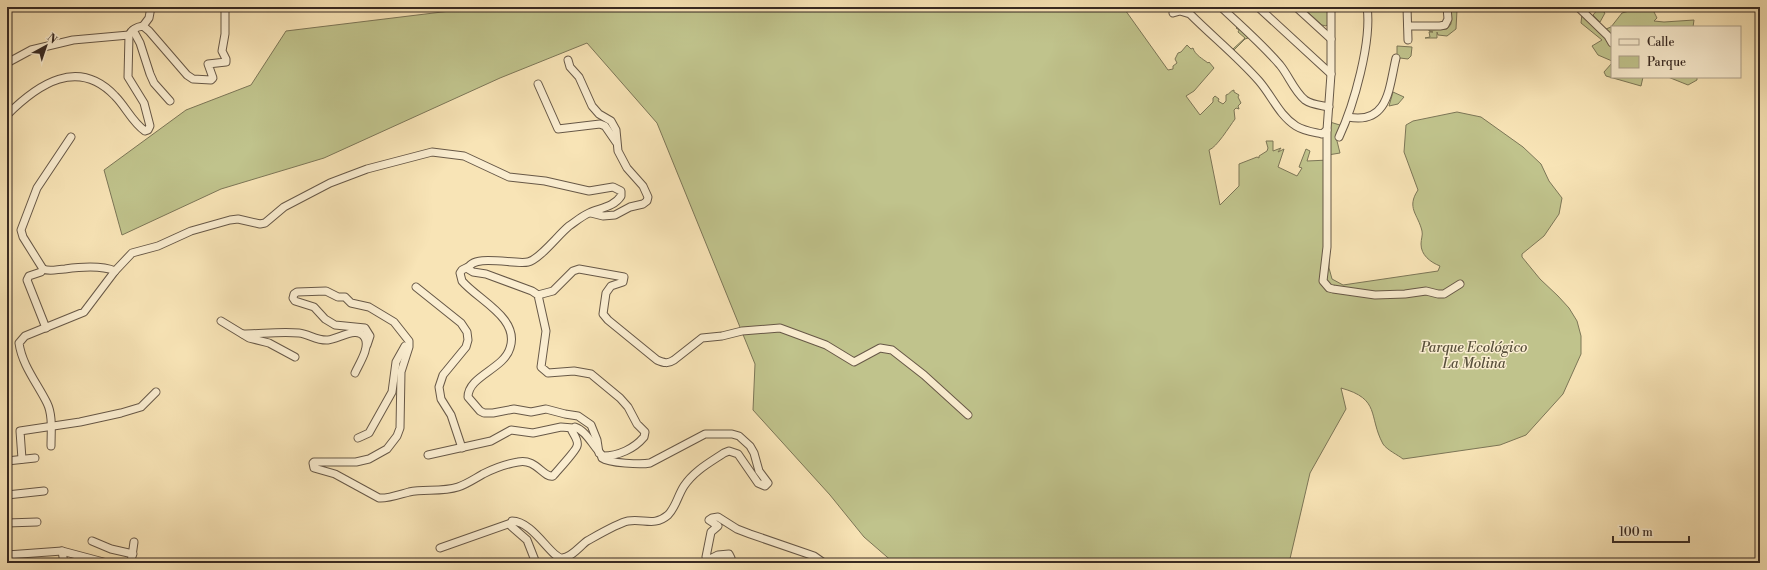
<svg xmlns="http://www.w3.org/2000/svg" width="1767" height="570" font-family="'Libre Bodoni',serif">
<rect width="100%" height="100%" fill="#f8e4b6"/>
<filter id="stains"><feTurbulence type="fractalNoise" baseFrequency=".005" numOctaves="4"/><feColorMatrix values="0 0 0 0 .2 0 0 0 0 .09 0 0 0 0 .02 0 0 0 .5 -.17"/></filter>
<radialGradient id="worn" r=".72"><stop offset=".6" stop-color="#630" stop-opacity="0"/><stop offset="1" stop-color="#630" stop-opacity=".3"/></radialGradient>
<!-- green -->
<g fill="#c0c38c" stroke="#7c7657">
<path d="M 483,7 L 1123,7 L 1168,70 L 1173,69 L 1173,66 L 1177,63 L 1175,59 L 1178,53 L 1181,52 L 1187,45 L 1191,49 L 1193,48 C 1195,55 1203,59 1208,63 L 1209,62 L 1214,68 L 1194,91 L 1186,96 L 1200,115 L 1213,102 L 1213,98 L 1215,96 L 1219,99 L 1218,101 L 1223,104 L 1226,101 L 1226,95 C 1230,94 1230,91 1234,90 L 1234,92 L 1239,95 L 1238,97 L 1241,103 L 1238,106 L 1239,109 L 1236,108 L 1234,110 L 1235,119 C 1229,127 1217,147 1209,150 L 1220,205 L 1239,186 L 1239,164 L 1257,157 L 1259,158 L 1259,156 L 1267,151 L 1268,148 L 1266,141 L 1273,141 L 1273,151 L 1281,148 L 1278,152 L 1284,149 L 1278,167 L 1297,176 L 1302,168 L 1299,167 L 1306,149 L 1310,151 L 1307,161 L 1329,160 L 1329,268 L 1332,279 L 1343,285 L 1438,271 L 1440,266 C 1430,262 1421,255 1421,244 C 1421,239 1423,235 1422,231 C 1418,214 1406,208 1418,190 L 1404,152 L 1406,125 L 1413,121 L 1457,112 L 1481,117 L 1523,147 L 1541,164 L 1549,181 L 1562,198 L 1559,214 L 1544,236 L 1522,254 L 1522,257 L 1540,279 L 1558,296 L 1569,308 L 1577,321 L 1581,336 L 1581,354 L 1563,394 L 1526,435 L 1500,445 L 1403,459 C 1398,455 1387,450 1383,444 C 1368,416 1381,399 1341,388 L 1346,409 L 1310,473 L 1289,563 L 894,563 L 864,537 L 830,495 L 753,410 L 755,364 L 657,123 L 587,43 L 500,78 L 324,158 L 221,189 L 122,235 L 104,170 L 186,110 L 251,85 L 286,31 Z"/>
<polygon points="1302,7 1328,7 1328,24 1326,26 1322,25"/>
<polygon points="1643,7 1654,7 1654,12 1657,18 1654,21 1664,22 1694,20 1693,27 1612,27 1612,61 1598,55 1592,46 1602,40 1581,23 1582,14 1590,13 1606,29 1611,27 1622,13"/>
<polygon points="1599,8 1605,13 1600,22 1593,15"/>
<polygon points="1450,9 1457,10 1456,29 1447,36 1438,35 1437,32 1437,38 1425,38 1430,37 1429,32 1433,32 1429,31 1429,30 1447,29 1451,24"/>
<polygon points="1237,27 1248,38 1245,39 1234,50 1233,49 1245,38 1238,32 1239,30 1236,28"/>
<polygon points="1397,46 1412,47 1411,56 1408,59 1400,58 1397,68"/>
<polygon points="1612,63 1612,77 1643,77 1641,86 1606,76 1604,72"/>
<polygon points="1668,77 1697,77 1697,80 1688,85"/>
<polygon points="1393,92 1404,97 1398,104 1389,106"/>
<polygon points="1330,122 1343,126 1336,137 1340,153 1328,155"/>
</g>
<g fill="none" stroke-linecap="round" stroke-linejoin="round">
<defs>
<g id="minor">
<path d="M 1221,7 C 1241,26 1262,44 1280,65 C 1289,76 1294,91 1305,100 C 1312,105 1320,105 1329,107"/>
<polyline points="1258,7 1331,74"/>
<polyline points="1296,7 1331,39"/>
<polyline points="1331,7 1331,74 1327,130 1327,247 1323,281 1329,288 1333,289 1375,295 1405,294 1426,291 1438,294 1444,294 1460,284"/>
<polyline points="1407,7 1408,40"/>
<polyline points="1578,7 1608,36 1612,43"/>
<path d="M 1173,13 L 1180,11 L 1190,14 C 1213,37 1238,57 1259,81 C 1272,96 1279,115 1296,126 C 1304,131 1313,132 1322,134 L 1327,130"/>
<polyline points="143,26 149,18 151,7"/>
<polyline points="1408,26 1440,26 1445,25 1448,19 1447,7"/>
<polyline points="133,30 140,43 150,74 154,83 170,101"/>
<polyline points="568,60 570,67 579,77 592,106 599,114 611,121 616,130 618,151 627,168 643,186 648,197 647,201 643,204 630,207 615,215 603,216 591,213"/>
<polyline points="7,63 31,50 73,40 129,35"/>
<polyline points="538,84 558,129 600,124 605,126 616,142"/>
<path d="M 7,115 C 38,84 78,57 115,96 C 126,107 132,122 145,131 L 148,130 L 150,126 L 144,103 L 128,77 L 129,35 C 132,29 136,27 143,26 L 149,31 L 187,75 L 193,79 L 211,80 L 213,78 L 208,64 L 226,62 L 226,59 L 222,51 L 225,34 L 225,7"/>
<path d="M 1348,117 C 1389,125 1389,87 1396,58"/>
<path d="M 71,137 L 37,188 L 21,230 L 23,237 L 43,269 C 50,272 58,269 65,269 C 80,267 101,265 115,271"/>
<path d="M 1339,137 C 1354,105 1372,41 1367,7"/>
<path d="M 468,267 L 462,270 L 460,273 L 462,281 C 478,300 520,318 510,348 C 504,369 468,376 468,397 L 480,411 L 484,413 L 493,413 L 514,409 L 531,412 L 546,409 L 565,414 L 578,416 L 591,425 L 597,440 L 599,453"/>
<polyline points="43,269 41,272 29,276 27,280 46,328"/>
<polyline points="416,287 461,323 467,332 468,340 466,347 443,375 439,387 441,399 451,415 462,448"/>
<path d="M 538,295 L 553,291 L 573,271 L 579,269 L 624,277 L 623,282 L 611,286 L 606,293 L 603,314 L 608,320 L 657,360 C 664,363 668,364 674,360 L 702,338 L 722,336 L 742,331 L 780,328 L 826,345 L 854,362 L 880,348 L 892,350 L 924,375 L 968,415"/>
<polyline points="221,321 249,338 269,343 295,357"/>
<path d="M 243,334 C 261,334 281,331 299,333 C 309,334 317,341 328,340 C 339,339 358,325 365,338 C 370,348 359,364 355,373"/>
<polyline points="358,438 369,433 392,392 396,362 405,346"/>
<path d="M 51,446 C 51,432 53,415 47,403 C 37,383 22,365 19,343 L 25,336 L 84,312 L 115,271 L 132,253 L 158,246 L 191,231 L 230,220 L 238,219 L 260,224 L 265,223 L 284,207 L 330,183 L 367,169 L 432,152 L 464,156 L 509,177 L 545,181 L 589,191 L 613,187 L 621,191 L 621,196 C 614,207 600,208 589,213 C 582,216 575,222 569,226 C 558,235 539,260 528,262 C 515,265 472,253 468,269 L 473,272 L 486,274 L 532,291 L 538,295 L 546,331 L 541,367 L 548,373 L 574,371 L 591,374 L 620,398 L 628,407 L 637,424 L 645,432 L 644,437 C 634,449 618,456 603,456 C 593,447 587,431 575,427 L 572,431 C 574,435 579,441 577,446 C 576,451 557,471 553,476 C 543,478 536,458 518,462 C 506,464 493,469 483,474 C 474,479 467,484 458,487 C 442,492 425,489 409,492 C 401,494 387,499 379,498 L 335,474 L 314,468 L 313,463 L 314,462 L 356,462 L 369,459 L 387,449 L 397,436 L 400,428 L 401,372 L 409,347 L 409,341 L 394,322 L 369,307 L 351,303 L 345,297 L 338,297 L 326,291 L 297,292 L 294,294 L 293,298 L 295,301 L 314,307 L 325,319 L 335,325 L 365,328 L 370,336 L 367,345"/>
<polyline points="428,455 491,441 511,430 533,433 561,427 573,428"/>
<polyline points="22,459 20,431 80,422 121,413 141,407 156,392"/>
<polyline points="7,461 35,458"/>
<polyline points="7,495 44,491"/>
<polyline points="7,523 37,522"/>
<polyline points="92,541 111,549 133,554"/>
<polyline points="440,548 511,523"/>
<polyline points="62,551 64,563"/>
<polyline points="7,555 62,551 107,563"/>
<polyline points="131,563 134,542"/>
<path d="M 536,563 L 527,540 L 511,526 L 512,521 C 533,521 551,558 562,558 C 571,558 580,546 587,541 C 596,536 618,523 628,521 C 643,518 654,527 668,515 C 676,507 678,495 684,486 C 694,471 709,463 724,453 L 729,451 L 738,454 L 758,483 L 765,486 L 768,483 L 759,471 L 754,453 L 750,446 L 739,436 L 732,434 L 705,434 L 650,463 C 641,465 609,463 602,458 L 601,455"/>
<polyline points="725,563 731,558 729,554 718,555 710,559 706,557 711,532 718,526 709,520 712,518 718,517 737,529 750,534 814,556 824,563"/>
</g>
</defs>
<!-- minor casing -->
<use href="#minor" stroke="#675847" stroke-width="9"/>
<!-- minor -->
<use href="#minor" stroke="#faedd0" stroke-width="7"/>
</g>
<g text-anchor="middle" dominant-baseline="central" stroke-width="3" stroke-linejoin="round" paint-order="stroke">
<!-- park labels -->
<g font-size="14" font-style="italic" fill="#59503c" stroke="#faedd0">
<text x="1474" y="348">Parque Ecológico<tspan x="1474" dy="16">La Molina</tspan></text>
</g>
</g>
<!-- margin -->
<rect width="1767" height="570" fill="none" stroke="#f8e4b6" stroke-width="24"/>
<rect x="8" y="8" width="1751" height="554" fill="none" stroke="#372922" stroke-width="2"/>
<rect x="12" y="12" width="1743" height="546" fill="none" stroke="#372922"/>
<!-- legend -->
<rect x="1611" y="26" width="130" height="52" fill="#faedd0" stroke="#ac9f8a"/>
<rect x="1619" y="39" width="20" height="6" fill="#faedd0" stroke="#ac9f8a"/>
<text x="1647" y="46" font-size="12" fill="#372922">Calle</text>
<rect x="1619" y="56" width="20" height="12" fill="#c0c38c" stroke="#ac9f8a"/>
<text x="1647" y="66" font-size="12" fill="#372922">Parque</text>
<!-- north arrow -->
<g transform="translate(46 46) rotate(40)" stroke="#faedd0" stroke-width="3" paint-order="stroke">
<path d="M0-3L7 15L0 10L-7 15Z" fill="#372922"/>
<text y="-6" font-size="11" font-weight="bold" text-anchor="middle" fill="#372922">N</text>
</g>
<!-- scale -->
<path d="M1613 536v6h76v-6" fill="none" stroke="#372922" stroke-width="2"/>
<text x="1619" y="536" font-size="12" fill="#372922" stroke="#faedd0" stroke-width="3" paint-order="stroke">100 m</text>
<rect width="100%" height="100%" filter="url(#stains)"/>
<rect width="100%" height="100%" fill="url(#worn)"/>
</svg>
